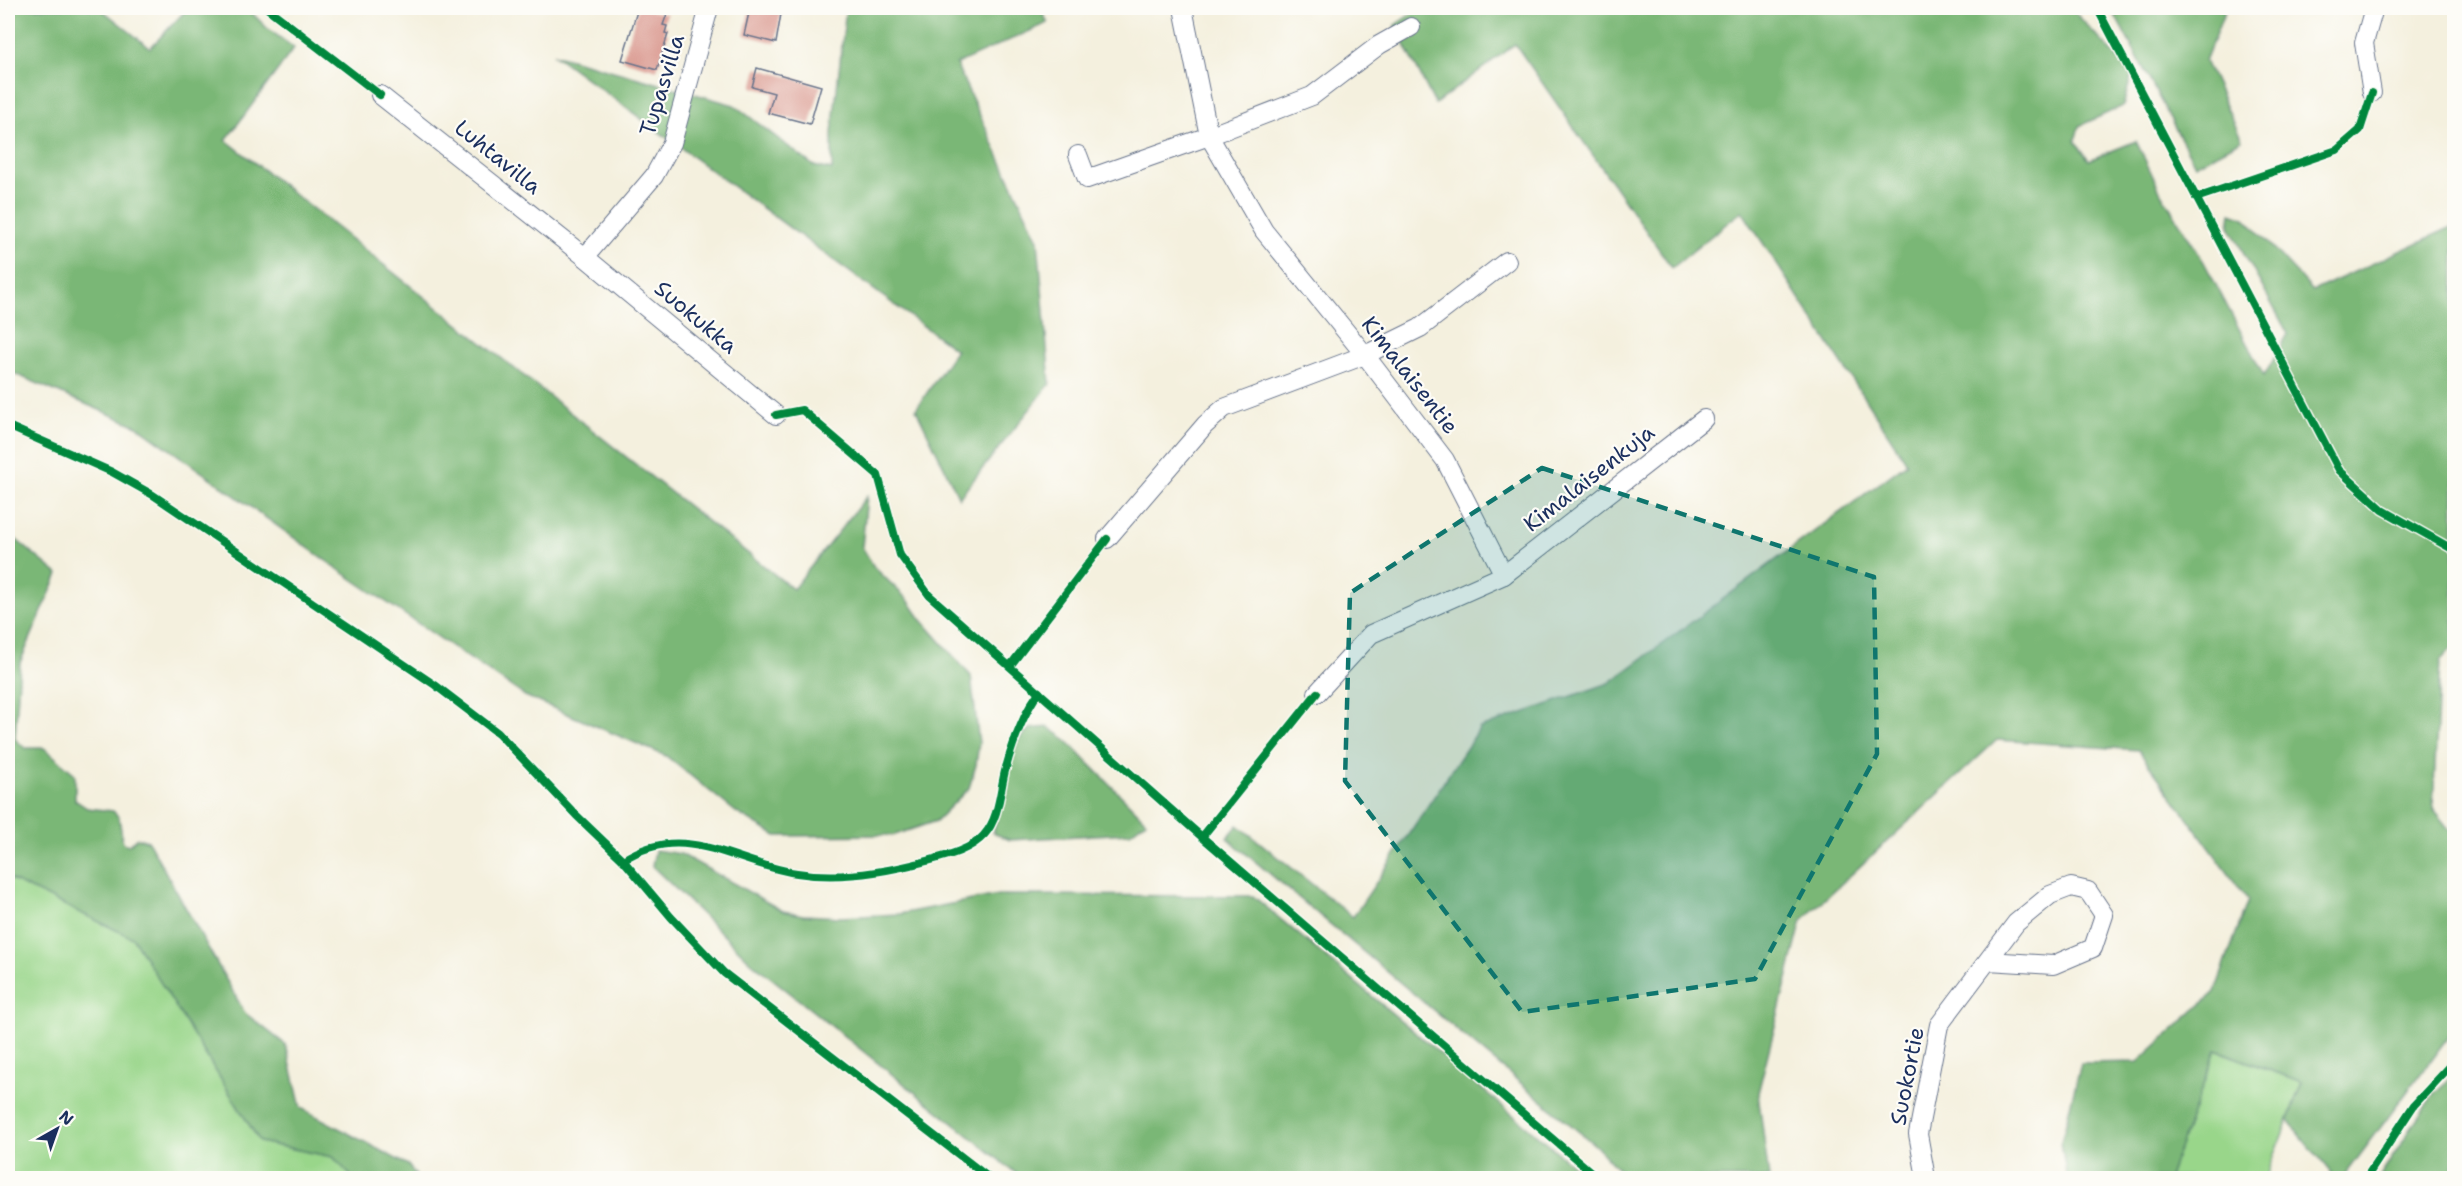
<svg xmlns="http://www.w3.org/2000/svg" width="2462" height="1186" font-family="'Shantell Sans',sans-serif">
<rect width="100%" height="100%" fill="#fdfcf7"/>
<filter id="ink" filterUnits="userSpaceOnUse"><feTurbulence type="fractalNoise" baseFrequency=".0167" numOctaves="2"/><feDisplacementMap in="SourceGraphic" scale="12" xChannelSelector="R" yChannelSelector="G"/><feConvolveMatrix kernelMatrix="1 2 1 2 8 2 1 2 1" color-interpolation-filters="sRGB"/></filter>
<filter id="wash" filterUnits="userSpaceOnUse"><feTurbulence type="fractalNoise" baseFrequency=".008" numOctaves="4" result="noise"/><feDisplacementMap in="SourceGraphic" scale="24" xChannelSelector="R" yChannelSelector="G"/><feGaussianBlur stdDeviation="1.35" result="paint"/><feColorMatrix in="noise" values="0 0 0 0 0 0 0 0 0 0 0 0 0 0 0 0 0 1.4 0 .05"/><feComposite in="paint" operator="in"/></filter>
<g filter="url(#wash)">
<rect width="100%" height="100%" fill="#f4f0de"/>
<!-- green -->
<g fill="#99d68a" stroke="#5a8274" stroke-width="1.5">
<polygon points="8,878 133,938 260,1142 333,1157 353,1178 8,1178"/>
<polygon points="2215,1050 2302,1082 2266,1178 2169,1176"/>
</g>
<!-- forest -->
<g fill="#7ab776" stroke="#4a736a" stroke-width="1.5">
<polygon points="8,8 100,8 150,48 188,8 247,8 267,28 294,48 226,140 793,589 867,496 862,547 874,567 908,600 921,619 971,676 979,743 976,765 969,788 936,821 895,835 776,836 737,813 666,756 525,696 339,570 137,426 8,371"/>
<polygon points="846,8 1040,8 1048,23 956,64 1038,240 1050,384 959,498 916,409 956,350 553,54 734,105 814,166 832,170 832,133"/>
<polygon points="1420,8 2071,8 2132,74 2123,106 2079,126 2075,141 2089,160 2136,141 2161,193 2204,262 2264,376 2288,334 2229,226 2231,213 2245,218 2313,291 2454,226 2454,646 2440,661 2433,808 2454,834 2454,1029 2343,1178 2335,1178 2288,1120 2302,1082 2216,1050 2169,1176 2174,1178 2067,1178 2061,1142 2081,1063 2138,1062 2215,992 2248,900 2138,750 1997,740 1802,920 1758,1093 1769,1178 1626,1178 1596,1146 1227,838 1238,825 1353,917 1480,728 1609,683 1907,463 1742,211 1672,268 1515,44 1435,104 1395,25"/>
<polygon points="2111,8 2226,8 2205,61 2242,140 2195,165"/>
<polygon points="8,533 58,574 20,663 15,739 25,748 44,748 75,774 75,800 87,808 113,811 119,817 123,843 129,845 137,838 148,841 245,1013 286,1045 301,1108 408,1165 418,1178 353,1178 333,1157 260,1142 133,938 8,878"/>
<polygon points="1048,727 1064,738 1146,821 1130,833 1010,840 993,833 1015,743 1029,729"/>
<polygon points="655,850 681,854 783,911 803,915 841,917 899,914 998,895 1253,896 1588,1178 1022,1178 750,961 652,866"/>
<polygon points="2454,1075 2454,1178 2379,1178 2434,1093"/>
</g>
<g id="blocks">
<!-- building -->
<g fill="#d79086">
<polygon points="638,8 667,14 663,25 667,26 665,33 668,34 657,70 622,60"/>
<polygon points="750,8 782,8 776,43 744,35"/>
<polygon points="757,68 821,86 810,124 768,113 774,93 752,87"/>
</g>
</g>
</g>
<g filter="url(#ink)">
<use href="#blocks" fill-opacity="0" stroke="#67738b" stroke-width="1.5"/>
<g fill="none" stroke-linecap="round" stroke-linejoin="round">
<defs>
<g id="minor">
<polyline points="1183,8 1209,136 1264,231 1365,355 1445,460 1504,575 1371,634 1317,693"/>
<polyline points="2372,93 2364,43 2374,8"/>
<polyline points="380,95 585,257 776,415"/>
<polyline points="1078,155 1087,179 1209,136 1312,96 1379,45 1411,27"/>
<polyline points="585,257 654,176 672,143 709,8"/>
<polyline points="1107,539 1205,425 1224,408 1365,355 1420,328 1507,261"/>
<polyline points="1504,575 1704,419"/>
<polyline points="1926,1178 1918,1134 1939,1025 2016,923 2050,895 2071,887 2088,891 2104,915 2093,948 2053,965 1988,961"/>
</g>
</defs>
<!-- minor casing -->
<use href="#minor" stroke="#67738b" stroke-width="20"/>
<!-- minor -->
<use href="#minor" stroke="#fff" stroke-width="18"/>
<defs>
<g id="cycleway">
<polyline points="267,8 380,95"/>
<polyline points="2097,8 2339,470 2383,510 2454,550"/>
<polyline points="2196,198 2337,150 2360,130 2372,93"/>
<polyline points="776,415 802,410 878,475 900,555 929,595 1202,837 1598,1178"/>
<polyline points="8,426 112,472 153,495 435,685 498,733 576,815 623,860 671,917 724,973 989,1178"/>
<polyline points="1010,666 1107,539"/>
<polyline points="1202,837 1317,693"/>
<path d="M 623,860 C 685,820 734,864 797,873 C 839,880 886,872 927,861 C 946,856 971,850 984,835 C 999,819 1000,791 1005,771 C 1012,745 1023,714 1039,692"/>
<polyline points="2366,1178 2414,1105 2454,1062"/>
</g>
</defs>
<!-- cycleway casing -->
<use href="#cycleway" stroke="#fdfcf7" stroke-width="11"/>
<!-- cycleway -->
<use href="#cycleway" stroke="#00873e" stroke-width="8"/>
</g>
</g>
<!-- marked area -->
<path fill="#0f766e" fill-opacity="0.2" stroke="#0f766e" stroke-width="4.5" stroke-dasharray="12 8" stroke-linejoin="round" d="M 1542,468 L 1874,577 L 1877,754 L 1755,979 L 1522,1012 L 1345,781 L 1350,593 Z"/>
<g text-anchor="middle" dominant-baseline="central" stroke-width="4.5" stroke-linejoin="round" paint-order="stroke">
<!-- street labels -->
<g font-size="22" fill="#1b2f5e" stroke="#fdfcf7">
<text transform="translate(662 85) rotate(-73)">Tupasvilla</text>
<text transform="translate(498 157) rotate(39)">Luhtavilla</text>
<text transform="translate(696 317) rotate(40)">Suokukka</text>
<text transform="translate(1410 375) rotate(52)">Kimalaisentie</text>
<text transform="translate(1589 478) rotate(-38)">Kimalaisenkuja</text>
<text transform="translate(1907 1076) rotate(-79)">Suokortie</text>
</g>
</g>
<!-- margin -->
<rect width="2462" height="1186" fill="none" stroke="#fdfcf7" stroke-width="30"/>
<!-- north arrow -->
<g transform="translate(57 1129) rotate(40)" stroke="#fdfcf7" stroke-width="4.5" paint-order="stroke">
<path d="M0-4.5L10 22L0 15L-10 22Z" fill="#1b2f5e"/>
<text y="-9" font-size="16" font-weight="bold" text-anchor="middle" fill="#1b2f5e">N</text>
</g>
</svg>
